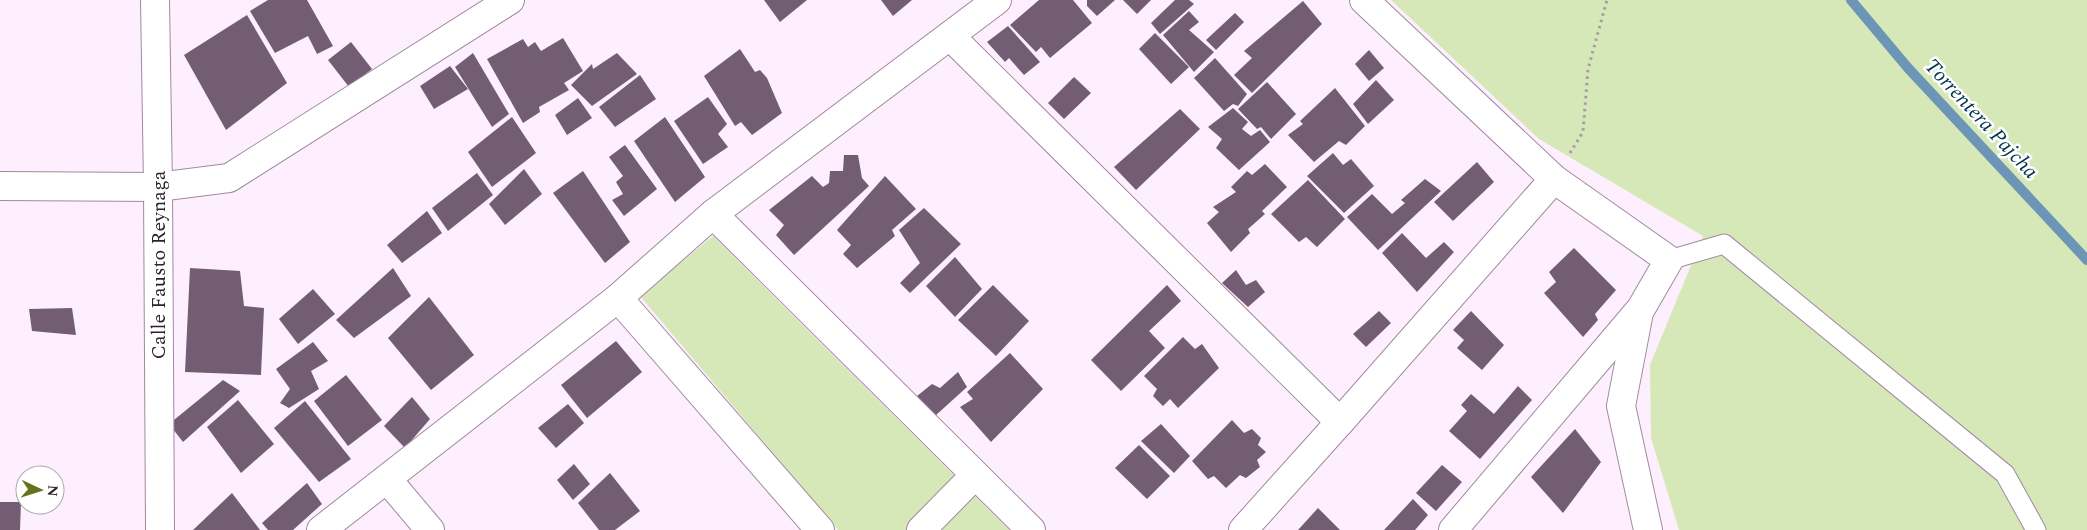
<svg xmlns="http://www.w3.org/2000/svg" width="2087" height="530" font-family="Spectral,serif">
<rect width="100%" height="100%" fill="#feeffe"/>
<!-- green -->
<g fill="#d7e8b8">
<polygon points="1391,0 2087,0 2087,530 1679,530 1651,438 1650,365 1703,236 1539,139"/>
<polygon points="713,236 1009,530 838,530 640,296"/>
</g>
<g fill="none" stroke-linecap="round" stroke-linejoin="round">
<!-- stream -->
<polyline stroke="#6d96b6" stroke-width="10" points="1851,0 1908,68 2087,260"/>
</g>
<!-- building -->
<g fill="#725d73">
<polygon points="268,0 307,0 333,46 317,54 308,36 275,53 250,11"/>
<polygon points="764,0 807,0 780,22"/>
<polygon points="881,0 912,0 893,16"/>
<polygon points="1039,0 1073,0 1092,23 1050,58 1041,47 1036,52 1010,25"/>
<polygon points="1087,0 1115,0 1097,16 1087,6"/>
<polygon points="1123,0 1151,0 1137,14"/>
<polygon points="1175,0 1189,0 1194,4 1160,34 1151,23"/>
<polygon points="1303,1 1322,24 1252,93 1234,75 1252,58 1244,51"/>
<polygon points="1189,11 1199,22 1189,30 1214,52 1194,72 1163,35"/>
<polygon points="1235,13 1244,22 1216,50 1206,40"/>
<polygon points="247,15 287,83 226,130 184,55"/>
<polygon points="1008,26 1040,62 1024,75 1009,58 1005,62 987,42"/>
<polygon points="1155,33 1189,67 1171,84 1139,49"/>
<polygon points="563,38 583,71 564,83 569,90 539,107 540,112 523,123 487,59 523,39 528,47 535,42 541,51"/>
<polygon points="351,42 372,69 349,87 328,60"/>
<polygon points="740,49 755,72 760,70 767,78 782,113 752,135 741,122 735,126 704,76"/>
<polygon points="1369,50 1384,68 1369,81 1355,64"/>
<polygon points="473,53 509,114 492,127 455,67"/>
<polygon points="617,53 637,74 592,106 571,85 592,64 593,69"/>
<polygon points="1215,58 1247,94 1238,106 1233,104 1224,111 1194,78"/>
<polygon points="450,66 468,89 434,109 420,86"/>
<polygon points="640,75 656,99 615,127 599,107"/>
<polygon points="1074,77 1091,93 1064,119 1048,103"/>
<polygon points="1376,80 1394,100 1368,124 1353,104"/>
<polygon points="1267,82 1296,114 1271,139 1261,127 1257,129 1238,109"/>
<polygon points="1335,88 1365,126 1346,145 1339,141 1314,162 1288,135 1303,124 1300,121"/>
<polygon points="708,97 727,124 718,134 728,147 703,164 674,121"/>
<polygon points="578,98 592,118 567,135 555,115"/>
<polygon points="1233,108 1248,122 1242,129 1251,136 1260,130 1270,142 1239,170 1216,148 1222,139 1208,127"/>
<polygon points="1180,109 1200,129 1136,190 1114,167"/>
<polygon points="512,117 536,153 492,187 468,152"/>
<polygon points="665,117 705,177 675,202 634,141"/>
<polygon points="625,145 657,189 624,216 612,200 623,194 616,182 623,176 609,157"/>
<polygon points="1333,153 1343,165 1351,159 1374,186 1344,213 1307,176"/>
<polygon points="844,155 858,155 862,178 869,186 794,255 776,235 784,225 769,210 812,176 823,187 829,183 830,171 843,171"/>
<polygon points="1477,162 1494,182 1453,221 1434,202"/>
<polygon points="1265,164 1287,187 1262,211 1265,214 1248,229 1250,233 1231,252 1207,223 1219,212 1213,207 1236,192 1231,187 1247,171 1252,175"/>
<polygon points="524,169 542,194 505,225 489,204"/>
<polygon points="583,171 630,242 605,263 553,193"/>
<polygon points="477,173 493,195 448,231 432,208"/>
<polygon points="885,176 916,209 892,230 895,236 857,268 843,254 851,245 837,230"/>
<polygon points="1425,179 1441,191 1378,250 1347,217 1372,194 1392,214 1405,203 1401,200"/>
<polygon points="1308,180 1345,219 1317,247 1306,237 1299,242 1271,214"/>
<polygon points="924,208 961,244 910,293 900,283 920,263 899,230"/>
<polygon points="427,211 442,233 402,263 387,245"/>
<polygon points="1402,233 1426,258 1444,242 1454,252 1417,292 1382,253"/>
<polygon points="1574,248 1616,290 1595,314 1598,320 1583,337 1544,293 1556,282 1549,272"/>
<polygon points="955,257 982,289 955,317 926,286"/>
<polygon points="190,268 240,271 244,306 264,308 261,375 185,372"/>
<polygon points="393,268 411,296 354,338 336,320"/>
<polygon points="1236,270 1246,285 1256,280 1265,292 1248,307 1222,283"/>
<polygon points="993,285 1029,321 996,356 958,320"/>
<polygon points="1167,285 1181,301 1149,331 1165,348 1121,391 1091,360"/>
<polygon points="313,289 335,314 298,344 279,319"/>
<polygon points="429,297 474,355 431,390 388,338"/>
<polygon points="72,308 76,335 32,331 29,309"/>
<polygon points="1379,311 1391,323 1366,347 1353,334"/>
<polygon points="1471,311 1504,345 1482,370 1457,348 1464,340 1453,330"/>
<polygon points="1183,337 1195,349 1202,344 1219,368 1178,408 1170,399 1163,406 1153,396 1157,389 1144,376"/>
<polygon points="616,341 642,372 587,418 561,385"/>
<polygon points="313,342 328,361 311,371 319,389 289,408 280,403 290,389 276,369"/>
<polygon points="1010,353 1043,389 991,442 960,407 973,399 967,392"/>
<polygon points="958,372 967,387 935,416 917,396 932,384 940,388"/>
<polygon points="346,375 382,420 348,446 314,401"/>
<polygon points="223,380 240,391 183,442 169,424"/>
<polygon points="1518,386 1532,400 1480,459 1449,431 1467,411 1461,405 1471,394 1494,414"/>
<polygon points="412,397 430,419 405,448 384,426"/>
<polygon points="238,400 274,444 241,473 207,427"/>
<polygon points="305,401 351,459 319,482 274,428"/>
<polygon points="568,404 584,423 556,448 538,428"/>
<polygon points="1232,420 1244,433 1252,429 1261,438 1258,445 1266,452 1257,460 1260,467 1246,478 1240,475 1226,488 1214,476 1208,479 1192,461"/>
<polygon points="1161,424 1190,456 1174,473 1141,441"/>
<polygon points="1575,429 1601,462 1563,513 1531,477"/>
<polygon points="1139,445 1170,476 1147,499 1115,468"/>
<polygon points="574,464 590,484 573,500 557,480"/>
<polygon points="1442,465 1462,482 1436,511 1416,493"/>
<polygon points="610,473 640,511 615,530 599,530 578,503"/>
<polygon points="307,483 322,504 293,530 268,530 262,523"/>
<polygon points="232,493 260,530 193,530"/>
<polygon points="1413,499 1428,515 1415,530 1384,530"/>
<polygon points="0,502 21,502 20,530 0,530"/>
<polygon points="1318,508 1340,530 1298,530"/>
</g>
<g fill="none" stroke-linecap="round" stroke-linejoin="round">
<defs>
<polyline id="lane" points="1669,260 1724,244 2005,474 2036,530"/>
<g id="street">
<polyline points="155,0 158,187 160,530"/>
<polyline points="1364,0 1554,179 1669,260 1639,312 1621,406 1648,530"/>
<polyline points="950,36 1340,422 1243,530"/>
<polyline points="0,186 158,187 229,178 510,0"/>
<polyline points="713,214 1031,530"/>
<polyline points="618,298 820,530"/>
<polyline points="1340,422 1554,179"/>
<polyline points="387,479 430,530"/>
<polyline points="321,530 618,298 713,214 997,0"/>
<polyline points="921,530 975,475"/>
<polyline points="1453,530 1638,312"/>
</g>
</defs>
<!-- lane casing -->
<use href="#lane" stroke="#a089a1" stroke-width="21"/>
<!-- street casing -->
<use href="#street" stroke="#a089a1" stroke-width="30"/>
<!-- path -->
<polyline stroke="#a79ba8" stroke-width="3" stroke-dasharray="2.5 4" stroke-linecap="butt" points="1570,153 1583,132 1588,69 1607,0"/>
<!-- lane -->
<use href="#lane" stroke="#fff" stroke-width="19"/>
<!-- street -->
<use href="#street" stroke="#fff" stroke-width="28"/>
</g>
<g text-anchor="middle" dominant-baseline="central" stroke-width="5" stroke-linejoin="round" paint-order="stroke">
<!-- street labels -->
<g font-size="20" fill="#2c232d" stroke="#fff">
<text transform="translate(159 265) rotate(-90)">Calle Fausto Reynaga</text>
</g>
<!-- water labels -->
<g font-size="21" font-style="italic" fill="#00354f" stroke="#fff">
<text transform="translate(1981 119) rotate(47)">Torrentera Pajcha</text>
</g>
</g>
<!-- north arrow -->
<g transform="translate(40 490) rotate(94)"><circle r="24" fill="#ffffff" stroke="#aba7ab"/>
<path d="M0-4L9 19L0 12L-9 19Z" fill="#65721c"/>
<text y="-8" font-size="14" font-weight="bold" text-anchor="middle" fill="#2c232d">N</text>
</g>
</svg>
